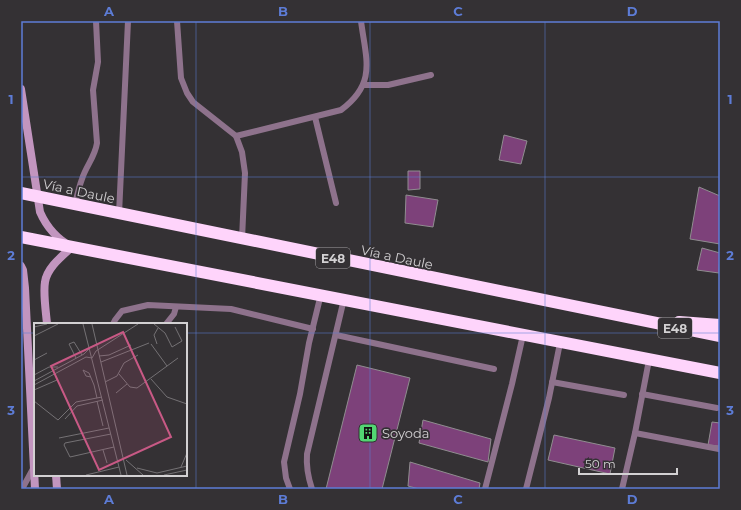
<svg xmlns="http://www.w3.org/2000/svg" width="741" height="510" font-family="Montserrat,sans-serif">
<rect width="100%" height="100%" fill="#343134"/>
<!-- building -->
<g fill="#7d417a" stroke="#908d90">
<polygon points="504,135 527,141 521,164 499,160"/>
<polygon points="408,171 420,171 420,189 408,190"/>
<polygon points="699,187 720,196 720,244 690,239"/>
<polygon points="406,195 438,200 433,227 405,223"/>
<polygon points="702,248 720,253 719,273 697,270"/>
<polygon points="357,365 410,378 382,489 326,489"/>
<polygon points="423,420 491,439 488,462 419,443"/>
<polygon points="712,422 720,423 719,446 708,445"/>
<polygon points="554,435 615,448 610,474 548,460"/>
<polygon points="410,462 480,483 479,489 419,489 408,486"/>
</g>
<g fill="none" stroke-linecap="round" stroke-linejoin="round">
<!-- lane -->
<g stroke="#8e728c" stroke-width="6">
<polyline points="177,21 181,78 187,93 193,102 236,136 242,152 245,173 242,239"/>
<polyline points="364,85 388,85 431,75"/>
<polyline points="315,117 336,203"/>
<path d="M 236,136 L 341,110 C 377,83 366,60 361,21"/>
<path d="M 75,204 C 77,196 79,187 82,179 C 86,166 95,157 97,143 L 93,90 L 98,62 L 96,21"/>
<polyline points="119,214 128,21"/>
<polyline points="113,324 115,320 122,311 148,305 231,309 313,329"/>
<polyline points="166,324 174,314 176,307"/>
<polyline points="336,335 494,369"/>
<polyline points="552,382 624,395"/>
<polyline points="642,394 717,408"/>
<polyline points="635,433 719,449"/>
<polyline points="22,489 34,467"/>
<polyline points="290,489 286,478 284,462 300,394 309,343 321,294"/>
<path d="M 312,489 C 308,477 306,467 307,454 L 344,299"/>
<polyline points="485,489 512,384 523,335"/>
<polyline points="526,489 549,398 560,343"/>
<polyline points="622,489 635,433 649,360"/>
</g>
<!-- secondary -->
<g stroke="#c295bf" stroke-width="8">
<path d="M 21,89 L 40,212 C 47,228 57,239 72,247 C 61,257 47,268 45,282 C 43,293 46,312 47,324"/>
<polyline points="21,266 23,270 25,288 35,489"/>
<polyline points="56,475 57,489"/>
</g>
<!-- highway -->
<g stroke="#fed4fb" stroke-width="12">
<polyline points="21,193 720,336"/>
<polyline points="21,237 720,373"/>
<polyline points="679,322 720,325"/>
</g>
</g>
<!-- grid -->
<path fill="none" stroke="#5d7cd6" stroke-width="1" stroke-opacity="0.55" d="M 196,21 L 196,489M 370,21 L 370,489M 545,21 L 545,489M 21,177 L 720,177M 21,333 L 35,333M 186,333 L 720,333"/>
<!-- icons -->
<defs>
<symbol id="building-square" viewBox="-11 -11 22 22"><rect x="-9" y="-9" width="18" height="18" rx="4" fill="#52d673" stroke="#343134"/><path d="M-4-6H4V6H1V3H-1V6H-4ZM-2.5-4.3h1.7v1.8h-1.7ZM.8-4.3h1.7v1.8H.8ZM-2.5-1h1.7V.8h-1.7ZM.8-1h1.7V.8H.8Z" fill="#111"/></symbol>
</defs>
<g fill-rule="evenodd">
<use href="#building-square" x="357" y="422" width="22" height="22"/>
</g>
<g text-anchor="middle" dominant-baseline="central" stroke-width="3.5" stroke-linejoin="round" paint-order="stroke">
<!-- shield labels -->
<g fill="#343134" stroke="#a3a1a3" stroke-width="1">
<rect x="316" y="248" width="34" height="20" rx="3"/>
<rect x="658" y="318" width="34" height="20" rx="3"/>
</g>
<g font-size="12" font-weight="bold" fill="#d3d1d3">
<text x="333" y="258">E48</text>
<text x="675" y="328">E48</text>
</g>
<!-- street labels -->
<g font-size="13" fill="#d3d1d3" stroke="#343134">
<text transform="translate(79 191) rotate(12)">Vía a Daule</text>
<text transform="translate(397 257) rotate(12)">Vía a Daule</text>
</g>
<!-- poi labels -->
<g font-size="13" fill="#d3d1d3" stroke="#343134" text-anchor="start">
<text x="382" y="433">Soyoda</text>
</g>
</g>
<!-- overview -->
<g transform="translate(34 323)">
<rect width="153" height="153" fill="#343134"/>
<path fill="none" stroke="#747174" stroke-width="1" d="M 49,1 L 87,152M 58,1 L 93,152M 120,1 L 131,10 L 138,24 L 148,18 L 141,4M 0,4 L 13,1M 0,13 L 24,1M 117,21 L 133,43M 123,21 L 120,12 L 124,5M 65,33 L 75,32 L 97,22M 42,35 L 35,21 L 40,19 L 48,32M 0,37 L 13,30M 67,39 L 115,20M 85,51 L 96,64 L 103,65 L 144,35M 0,52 L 15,44 L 24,44M 57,54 L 52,53 L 49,47 L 55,50 L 60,62 L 63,75M 117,56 L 133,74 L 153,81M 0,58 L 50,31 L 55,26M 71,59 L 83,53 L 90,40 L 104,32M 0,62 L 52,34 L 58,35 L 62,28 L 104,1M 0,67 L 23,57M 82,70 L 93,61M 0,78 L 24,97 L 42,79 L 68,74M 63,78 L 69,103M 31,96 L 43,83 L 69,77M 77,111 L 31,120 L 30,122 L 36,134 L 80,124M 25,115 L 75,105M 69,127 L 73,140M 92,137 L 109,152M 147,144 L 153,130M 103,145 L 123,150 L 153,143M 52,152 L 85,144M 130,152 L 153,147"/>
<path fill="#c85985" fill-opacity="0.15" stroke="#c85985" stroke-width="2" d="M 89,9 L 137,114 L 65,147 L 17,43 Z"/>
<rect width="153" height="153" fill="none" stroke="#d3d1d3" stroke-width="2"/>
</g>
<!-- border -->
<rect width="741" height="510" fill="none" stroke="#343134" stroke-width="44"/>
<!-- scale -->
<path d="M579 468v6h98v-6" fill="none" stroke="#d3d1d3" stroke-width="2"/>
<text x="585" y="468" font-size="12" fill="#d3d1d3" stroke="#343134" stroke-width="3" paint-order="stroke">50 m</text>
<rect x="22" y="22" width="697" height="466" fill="none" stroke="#5d7cd6" stroke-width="1.5"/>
<g font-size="13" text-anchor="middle" font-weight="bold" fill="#5d7cd6">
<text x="109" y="16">A</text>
<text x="283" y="16">B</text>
<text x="458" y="16">C</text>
<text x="632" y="16">D</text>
<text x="11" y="104">1</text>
<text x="730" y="104">1</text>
<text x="11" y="260">2</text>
<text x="730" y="260">2</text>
<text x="11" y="415">3</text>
<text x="730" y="415">3</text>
<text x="109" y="504">A</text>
<text x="283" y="504">B</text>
<text x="458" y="504">C</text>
<text x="632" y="504">D</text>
</g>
</svg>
